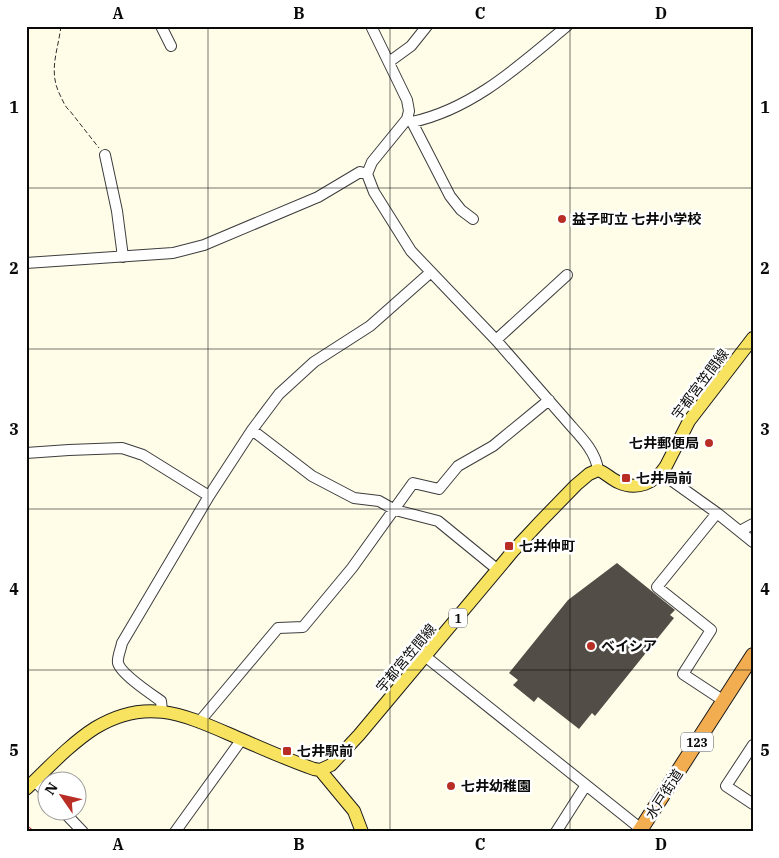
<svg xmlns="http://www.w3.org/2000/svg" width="779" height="858" font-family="'IBM Plex Serif','Noto Sans JP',serif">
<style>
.building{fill:#534d47}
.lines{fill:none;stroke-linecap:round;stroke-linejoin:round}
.minor-casing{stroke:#3d3d3d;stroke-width:12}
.major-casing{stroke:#1b1b1b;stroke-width:14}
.highway-casing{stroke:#1b1b1b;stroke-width:16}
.path{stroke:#2c2c2c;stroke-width:1;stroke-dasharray:5 2.5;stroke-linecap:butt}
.minor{stroke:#fff;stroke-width:10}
.major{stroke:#f7e35f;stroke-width:12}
.highway{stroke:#f3ad51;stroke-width:14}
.rail-casing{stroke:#b82e25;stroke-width:4.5}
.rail{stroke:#fff;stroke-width:2.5;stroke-dasharray:8;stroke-linecap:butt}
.grid{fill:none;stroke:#0a0a0a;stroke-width:1;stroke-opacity:0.55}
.poi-dot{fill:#b82e25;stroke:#fff;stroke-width:2}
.labels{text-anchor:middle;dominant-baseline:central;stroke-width:5;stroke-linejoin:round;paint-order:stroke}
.shield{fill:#fff;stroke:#545454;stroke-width:1}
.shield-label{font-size:12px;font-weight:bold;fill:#0a0a0a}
.poi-label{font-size:14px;font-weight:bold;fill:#0a0a0a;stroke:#fff;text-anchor:start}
.street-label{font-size:14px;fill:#0a0a0a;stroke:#fff}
.neatline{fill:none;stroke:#0a0a0a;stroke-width:2}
.grid-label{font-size:16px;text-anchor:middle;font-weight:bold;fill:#0a0a0a}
</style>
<rect width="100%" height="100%" fill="#fffde8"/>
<path class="building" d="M617,563l58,47 -5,5 4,3 -79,98 -3,-3 -13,16 -41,-32 -4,5 -21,-17 5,-5 -9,-7 59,-73z"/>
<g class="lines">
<defs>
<path id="minor" d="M161,26l10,20
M371,26l36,74 2,11 -2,8 -35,43 -5,12 7,18 37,59 85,89 76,87c11,12 24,26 26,43
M389,62l22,-16 16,-20
M407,119l5,3 38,74 11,14 12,9
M412,122c61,-13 108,-57 155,-96
M105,155l12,56 6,46
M26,263l147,-10 31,-8 114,-48 42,-25 7,2
M496,340l71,-65
M252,430l60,46 42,22 25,3 16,9 43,11 60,49
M26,453l43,-3 53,-2 21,7 66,41
M661,473l56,40 36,29
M717,513l-60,74 54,43 -28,44 41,27
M740,531l13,-7
M426,657l215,172
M162,711l-1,-10c-10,-7 -40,-27 -43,-38 -1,-6 3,-14 4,-20l87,-147 43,-66 27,-36 35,-32 56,-36 61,-54
M200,721l78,-93 25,-1 49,-59 61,-85 26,6 19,-23 35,-20 56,-46
M753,745l-27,41 27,18
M35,781l13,14
M62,810l21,22
M175,832l67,-93
M556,832l30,-47"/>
<path id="major" d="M320,770l34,41 8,21
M26,789c21,-20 44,-45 69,-61 49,-30 86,-15 134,6 28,12 56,25 85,35l6,1 11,-5 28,-30 154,-184 27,-29 36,-37 13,-11 9,-4c8,3 13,9 20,12 19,9 37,1 48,-16l23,-45 64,-83"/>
<path id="highway" d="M639,832l114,-177"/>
</defs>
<use href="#minor" class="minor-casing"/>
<use href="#major" class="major-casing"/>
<use href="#highway" class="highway-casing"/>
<path class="path" d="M61,26c-3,25 -13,45 -1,69 3,6 5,12 10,16l29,37"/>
<use href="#minor" class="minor"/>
<use href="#major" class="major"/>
<use href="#highway" class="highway"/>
<defs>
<path id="rail" d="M26,827l6,5"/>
</defs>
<use href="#rail" class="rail-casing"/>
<use href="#rail" class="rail"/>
</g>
<path class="grid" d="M208,26v806M390,26v806M570,26v806M26,188h727M26,349h727M26,509h727M26,670h727"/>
<g class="poi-dot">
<circle cx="562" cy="219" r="5"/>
<circle cx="709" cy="443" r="5"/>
<rect x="621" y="473" width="10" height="10" rx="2.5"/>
<rect x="504" y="541" width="10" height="10" rx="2.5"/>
<circle cx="591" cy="646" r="5"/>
<rect x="282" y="746" width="10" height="10" rx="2.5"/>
<circle cx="451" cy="786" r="5"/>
</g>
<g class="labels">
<g class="shield">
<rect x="449" y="608.5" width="18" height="19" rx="4"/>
<rect x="681" y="732.5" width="32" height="19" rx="4"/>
</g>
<g class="shield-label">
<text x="458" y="618">1</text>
<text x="697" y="742">123</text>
</g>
<g class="poi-label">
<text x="572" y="219">益子町立 七井小学校</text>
<text x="699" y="443" text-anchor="end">七井郵便局</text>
<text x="636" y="478">七井局前</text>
<text x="519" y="546">七井仲町</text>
<text x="601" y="646">ベイシア</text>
<text x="297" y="751">七井駅前</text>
<text x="461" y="786">七井幼稚園</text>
</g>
<g class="street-label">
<text transform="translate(700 384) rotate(-53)">宇都宮笠間線</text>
<text transform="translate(406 658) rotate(-50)">宇都宮笠間線</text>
<text transform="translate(664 794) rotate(-57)">水戸街道</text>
</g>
</g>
<rect width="779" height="858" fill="none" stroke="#ffffff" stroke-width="55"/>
<g transform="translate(62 796) rotate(304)"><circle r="24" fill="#ffffff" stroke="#9d9d9d"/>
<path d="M0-4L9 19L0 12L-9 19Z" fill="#b82e25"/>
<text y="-8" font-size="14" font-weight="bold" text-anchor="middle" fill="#0a0a0a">N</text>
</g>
<rect x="28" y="28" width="724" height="802" class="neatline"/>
<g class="grid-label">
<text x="118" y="19">A</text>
<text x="299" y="19">B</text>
<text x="480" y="19">C</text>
<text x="661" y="19">D</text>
<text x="14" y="113">1</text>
<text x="765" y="113">1</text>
<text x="14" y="274">2</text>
<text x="765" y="274">2</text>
<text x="14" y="435">3</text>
<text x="765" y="435">3</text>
<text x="14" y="595">4</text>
<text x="765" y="595">4</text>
<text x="14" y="756">5</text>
<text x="765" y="756">5</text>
<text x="118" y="850">A</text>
<text x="299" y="850">B</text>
<text x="480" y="850">C</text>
<text x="661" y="850">D</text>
</g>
</svg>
